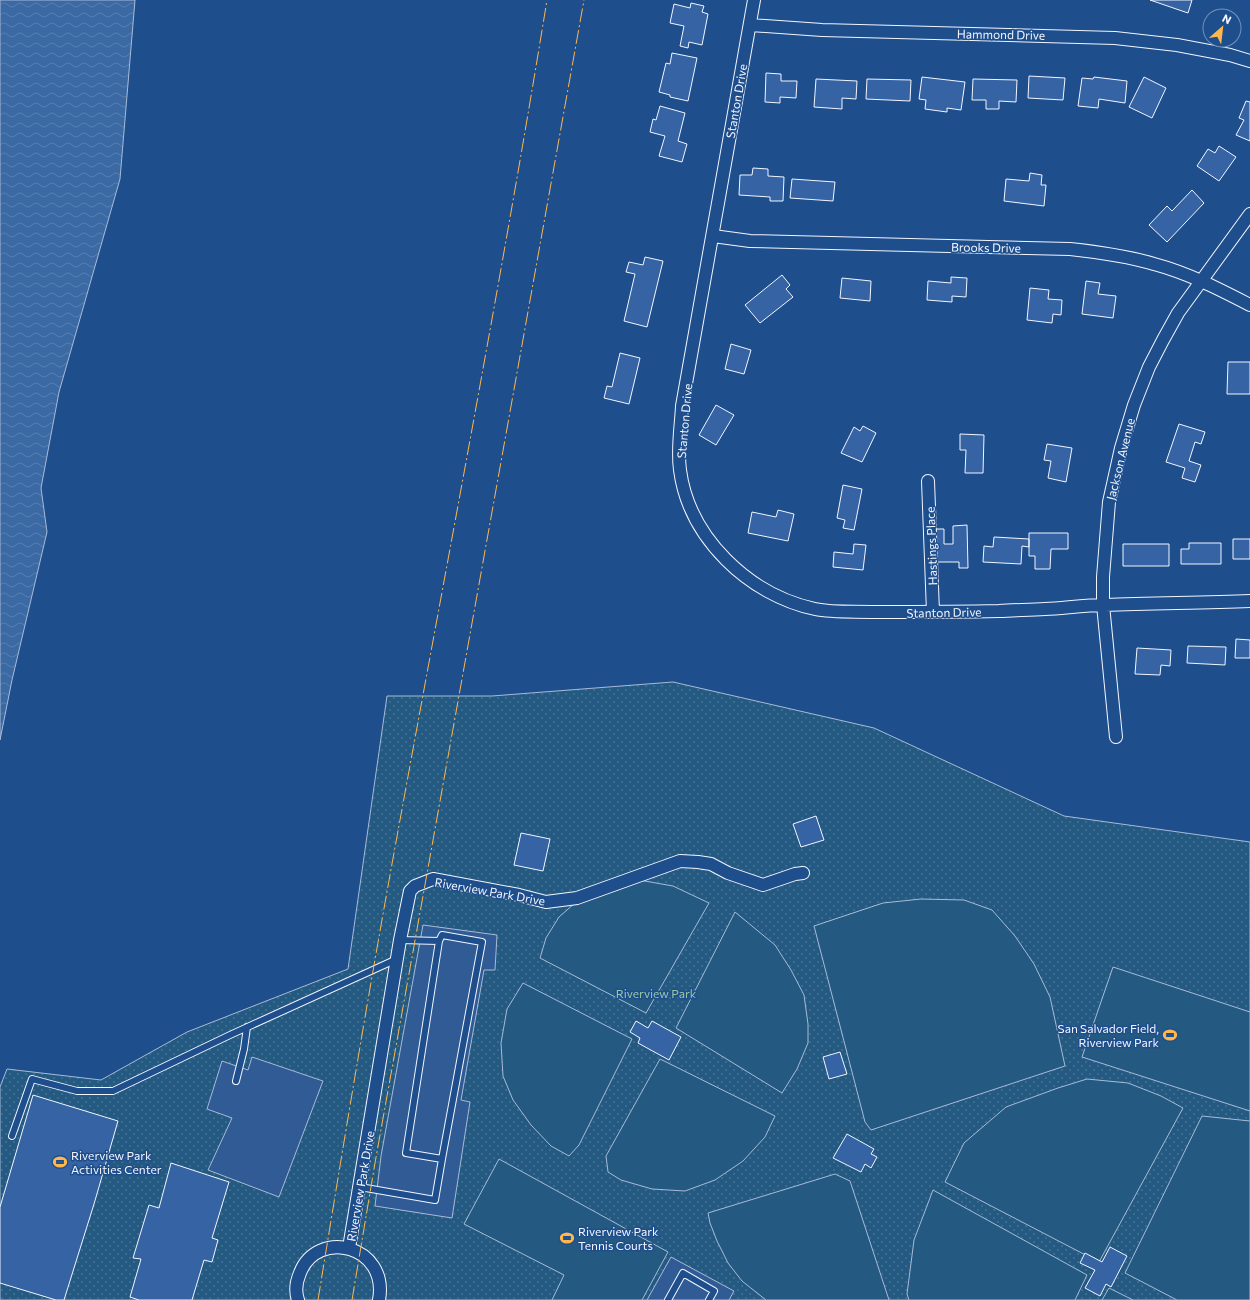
<svg xmlns="http://www.w3.org/2000/svg" width="1250" height="1300" font-family="Commissioner,sans-serif">
<style>
.park{fill:url(#park-dots);stroke:#a8bbd7}
.pitch{fill:#245a82;stroke:#a8bbd7}
.parking{fill:#305b95;stroke:#a8bbd7}
.water{fill:url(#water-waves);stroke:#a8bbd7}
.building{fill:#3563a3;stroke:#f2f6ff}
.lines{fill:none;stroke-linecap:round;stroke-linejoin:round}
.service-casing{stroke:#f2f6ff;stroke-width:8}
.minor-casing{stroke:#f2f6ff;stroke-width:14}
.service{stroke:#1f4e8c;stroke-width:6}
.minor{stroke:#1f4e8c;stroke-width:12}
.power{stroke:#ffb74d;stroke-width:1;stroke-dasharray:14 3 2 3;stroke-linecap:butt}
.labels{text-anchor:middle;dominant-baseline:central;stroke-width:3;stroke-linejoin:round;paint-order:stroke}
.street-label{font-size:12px;fill:#f2f6ff;stroke:#1f4e8c}
.park-label{font-size:12px;fill:#97c8a6;stroke:#1f4e8c}
.poi-label{font-size:12px;fill:#f2f6ff;stroke:#1f4e8c;text-anchor:start}
</style>
<defs>
<pattern id="park-dots" width="8" height="8" patternUnits="userSpaceOnUse"><rect width="8" height="8" fill="#245a82"/><path d="M2 2h.1M6 6h.1" fill="none" stroke="#447295" stroke-width="1.8" stroke-linecap="round"/></pattern>
<pattern id="water-waves" width="16" height="10" patternUnits="userSpaceOnUse"><rect width="16" height="10" fill="#3b69a3"/><path d="M0 5q4-4 8 0t8 0" fill="none" stroke="#587fb1"/></pattern>
</defs>
<rect width="100%" height="100%" fill="#1f4e8c"/>
<path class="park" d="M673,682l201,46 190,88 186,26v458h-1250v-213l7,-18 94,11 86,-48 161,-63 39,-273h105z"/>
<path class="pitch" d="M639,880l34,6 36,17 -63,110 -106,-55 6,-20 13,-21 24,-21z
M921,899l43,1 28,10 23,26 19,28 16,33 15,69 -194,64 -6,-8 -51,-196 69,-23z
M735,912l40,33 16,25 13,25 4,29v19l-11,26 -15,24 -106,-65z
M1113,967l137,45v99l-168,-54z
M523,983l109,56 -53,106 -10,11 -18,-10 -20,-21 -18,-25 -10,-24 -2,-33 6,-34z
M660,1059l115,57 -10,21 -22,24 -28,19 -30,11 -33,-2 -31,-9 -13,-8 -2,-16z
M1087,1079l41,4 33,13 22,12 -84,154 -154,-80 19,-39 42,-36 52,-19z
M1202,1116l48,5v179h-73l-52,-27z
M499,1159l169,93 -26,48h-90l12,-25 -100,-51z
M835,1174l15,7 39,119h-123l-24,-19 -14,-18 -11,-22 -7,-18 -2,-10z
M933,1190l154,85 -12,25h-166l-2,-6 7,-54z
M1109,1288l24,12h-31z"/>
<path class="parking" d="M423,925l74,10 -2,35h-11l-23,130 9,2 -18,116 -77,-12 6,-50z
M252,1057l71,24 -44,116 -71,-27 24,-52 -25,-9 15,-48 26,9z
M671,1257l63,34 -5,9h-82z"/>
<path class="water" d="M0,0h135l-15,179 -61,213 -18,96 6,44 -35,148 -12,60z"/>
<path class="building" d="M1150,0h42l-4,13z
M691,3l13,3 -2,6 6,2 -6,31 -13,-3 -1,6 -8,-2 4,-20 -14,-3 4,-19 16,4z
M672,53l25,5 -9,43 -18,-4v-2l-11,-3 7,-29 4,1z
M766,73l15,1v7h16l-1,17 -16,-1v6l-15,-1z
M1029,76l36,2 -2,22 -35,-2z
M922,77l43,5 -4,28 -14,-2v4l-22,-3 1,-9 -7,-1z
M1094,77l33,4 -2,22 -26,-4 -1,9 -20,-2 4,-28 11,1z
M1144,77l22,11 -14,30 -23,-11z
M816,79l41,2 -1,18 -14,-1v11l-28,-2z
M867,79l44,1 -1,21 -44,-2z
M973,79l44,1 -1,22 -17,-1v8h-13v-9h-14z
M1246,101l4,1v39l-14,-6 8,-15 -5,-2z
M660,106l25,7 -7,28 9,3 -5,18 -23,-6 6,-20 -15,-4 3,-13 3,1z
M1219,146l17,11 -17,24 -22,-15 11,-17 7,4z
M753,168l15,1v7l16,1 -1,24h-13v-4l-31,-2 1,-20h12z
M1030,173l12,2 -1,10h5l-2,21 -40,-5 2,-22 23,2z
M792,179l43,3 -2,19 -43,-3z
M1192,190l12,13 -37,39 -18,-17 18,-19 5,5z
M645,257l18,4 -16,66 -23,-6 11,-47 -9,-2 3,-10 14,3z
M782,275l8,10 -4,4 7,8 -33,26 -15,-18z
M951,277l16,1 -1,19 -14,-1v6l-25,-2 1,-19 23,2z
M842,278l29,3 -1,20 -30,-3z
M1086,281l14,2 -2,11 18,2 -3,22 -31,-4z
M1030,288l19,2 -1,9 14,1 -1,15 -8,-1 -1,9 -25,-3z
M731,344l20,6 -7,24 -19,-5z
M620,353l20,5 -11,46 -25,-6 3,-12 5,1z
M1228,362h22v32h-23z
M716,405l18,10 -18,30 -17,-10z
M1179,424l26,8 -4,12 -6,-2 -6,19 12,4 -6,17 -13,-4 3,-10 -19,-6z
M863,426l13,7 -14,29 -21,-9 13,-26 6,4z
M960,434l24,1 -1,38h-18l1,-23h-6z
M1047,444l25,4 -6,34 -18,-4 3,-17 -7,-1z
M843,485l19,4 -8,41 -11,-2 2,-8 -8,-2z
M778,510l16,4 -6,27 -40,-8 4,-21 24,5z
M967,525l1,43h-9v-6h-28v-33h13v15h9v-18z
M1029,533h39v16h-17l-1,20h-15v-13h-6z
M994,537l35,2v8l-7,-1 -1,18 -38,-2 1,-16 9,1z
M1233,539h17v20h-17z
M1189,543h32v21h-40v-15h8z
M854,544l12,1 -3,25 -30,-3 1,-15 19,2z
M1123,544h46v22h-46z
M1236,639l14,1v18h-15z
M1188,646l38,1 -1,18 -38,-2z
M1137,648l34,2 -1,16 -9,-1 -1,10 -25,-1z
M816,816l8,24 -23,7 -8,-23z
M521,833l29,6 -7,32 -29,-6z
M636,1021l12,7 4,-7 29,16 -12,23 -31,-17 2,-5 -10,-6z
M840,1052l7,22 -18,5 -6,-22z
M33,1095l85,26 -24,83 -30,96h-8l-56,-17v-76z
M847,1134l27,15 -3,5 6,3 -6,11 -6,-4 -4,8 -28,-14z
M171,1163l58,19 -17,56 6,2 -6,22 -8,-2 -12,40h-53l-9,-3 11,-38 -8,-1 16,-53 10,3z
M1110,1247l17,9 -16,31 -5,-3 -6,12 -15,-8 10,-18 -15,-7 5,-10 17,9z"/>
<g class="lines">
<defs>
<path id="service" d="M442,935l40,7 -40,217 -36,-6 33,-212z
M400,940l39,1
M236,1081l8,-32 3,-22
M12,1136l20,-57 45,12h36l117,-56 167,-76
M360,1187l75,13 7,-41
M668,1300l15,-27 31,18 -5,9"/>
<path id="minor" d="M754,0l-72,406c-1,21 -5,43 -2,64 9,68 69,125 135,139 19,4 40,2 60,3 41,0 82,0 124,-1 15,-1 30,-1 46,-2 20,-1 40,-4 60,-4 48,-2 97,-2 145,-4
M751,25l71,5 293,8 62,7 53,10 20,6
M713,236l37,5 320,8c28,3 57,7 84,15 34,9 65,25 96,41
M928,481l5,131
M1116,737l-13,-132v-28l6,-75 12,-54 13,-43 15,-38 14,-27 15,-27 72,-99
M349,1248l51,-308 10,-49 5,-5 18,-7 86,16 27,7 31,-4 103,-37 18,1 13,2 17,9 35,12 32,-11 8,-1
M298,1300c-3,-9 -2,-18 2,-27 17,-45 89,-28 79,27"/>
</defs>
<use href="#service" class="service-casing"/>
<use href="#minor" class="minor-casing"/>
<use href="#service" class="service"/>
<use href="#minor" class="minor"/>
<path class="power" d="M318,1300c25,-153 50,-305 78,-458 51,-280 105,-560 151,-842
M352,1300l23,-137 209,-1163"/>
</g>
<defs>
<symbol id="stadium-bare" viewBox="-9 -9 18 18"><path d="M0-5a6.5 5 0 1 0 0 10a6.5 5 0 1 0 0-10ZM-3.5-1.8h7v3.6h-7Z" fill="#ffb74d" stroke="#1f4e8c" stroke-width="2.5" paint-order="stroke"/></symbol>
</defs>
<g fill-rule="evenodd">
<use href="#stadium-bare" x="1160" y="1025" width="20" height="20"/>
<use href="#stadium-bare" x="50" y="1152" width="20" height="20"/>
<use href="#stadium-bare" x="557" y="1228" width="20" height="20"/>
</g>
<g class="labels">
<g class="street-label">
<text transform="translate(1001 34) rotate(1)">Hammond Drive</text>
<text transform="translate(736 101) rotate(-80)">Stanton Drive</text>
<text transform="translate(986 247) rotate(1)">Brooks Drive</text>
<text transform="translate(684 421) rotate(-85)">Stanton Drive</text>
<text transform="translate(1120 459) rotate(-76)">Jackson Avenue</text>
<text transform="translate(931 546) rotate(-92)">Hastings Place</text>
<text transform="translate(944 612) rotate(-1)">Stanton Drive</text>
<text transform="translate(490 891) rotate(10)">Riverview Park Drive</text>
<text transform="translate(360 1186) rotate(-80)">Riverview Park Drive</text>
</g>
<g class="park-label">
<text x="656" y="993">Riverview Park</text>
</g>
<g class="poi-label">
<text x="1159" y="1028" text-anchor="end">San Salvador Field,<tspan x="1159" dy="14">Riverview Park</tspan></text>
<text x="71" y="1155">Riverview Park<tspan x="71" dy="14">Activities Center</tspan></text>
<text x="578" y="1231">Riverview Park<tspan x="578" dy="14">Tennis Courts</tspan></text>
</g>
</g>
<g transform="translate(1222 28) rotate(28)"><circle r="19" fill="#1f4e8c" stroke="#7391ba"/>
<path d="M0-3L7 15L0 10L-7 15Z" fill="#ffb74d"/>
<text y="-6" font-size="11" font-weight="bold" text-anchor="middle" fill="#f2f6ff">N</text>
</g>
</svg>
